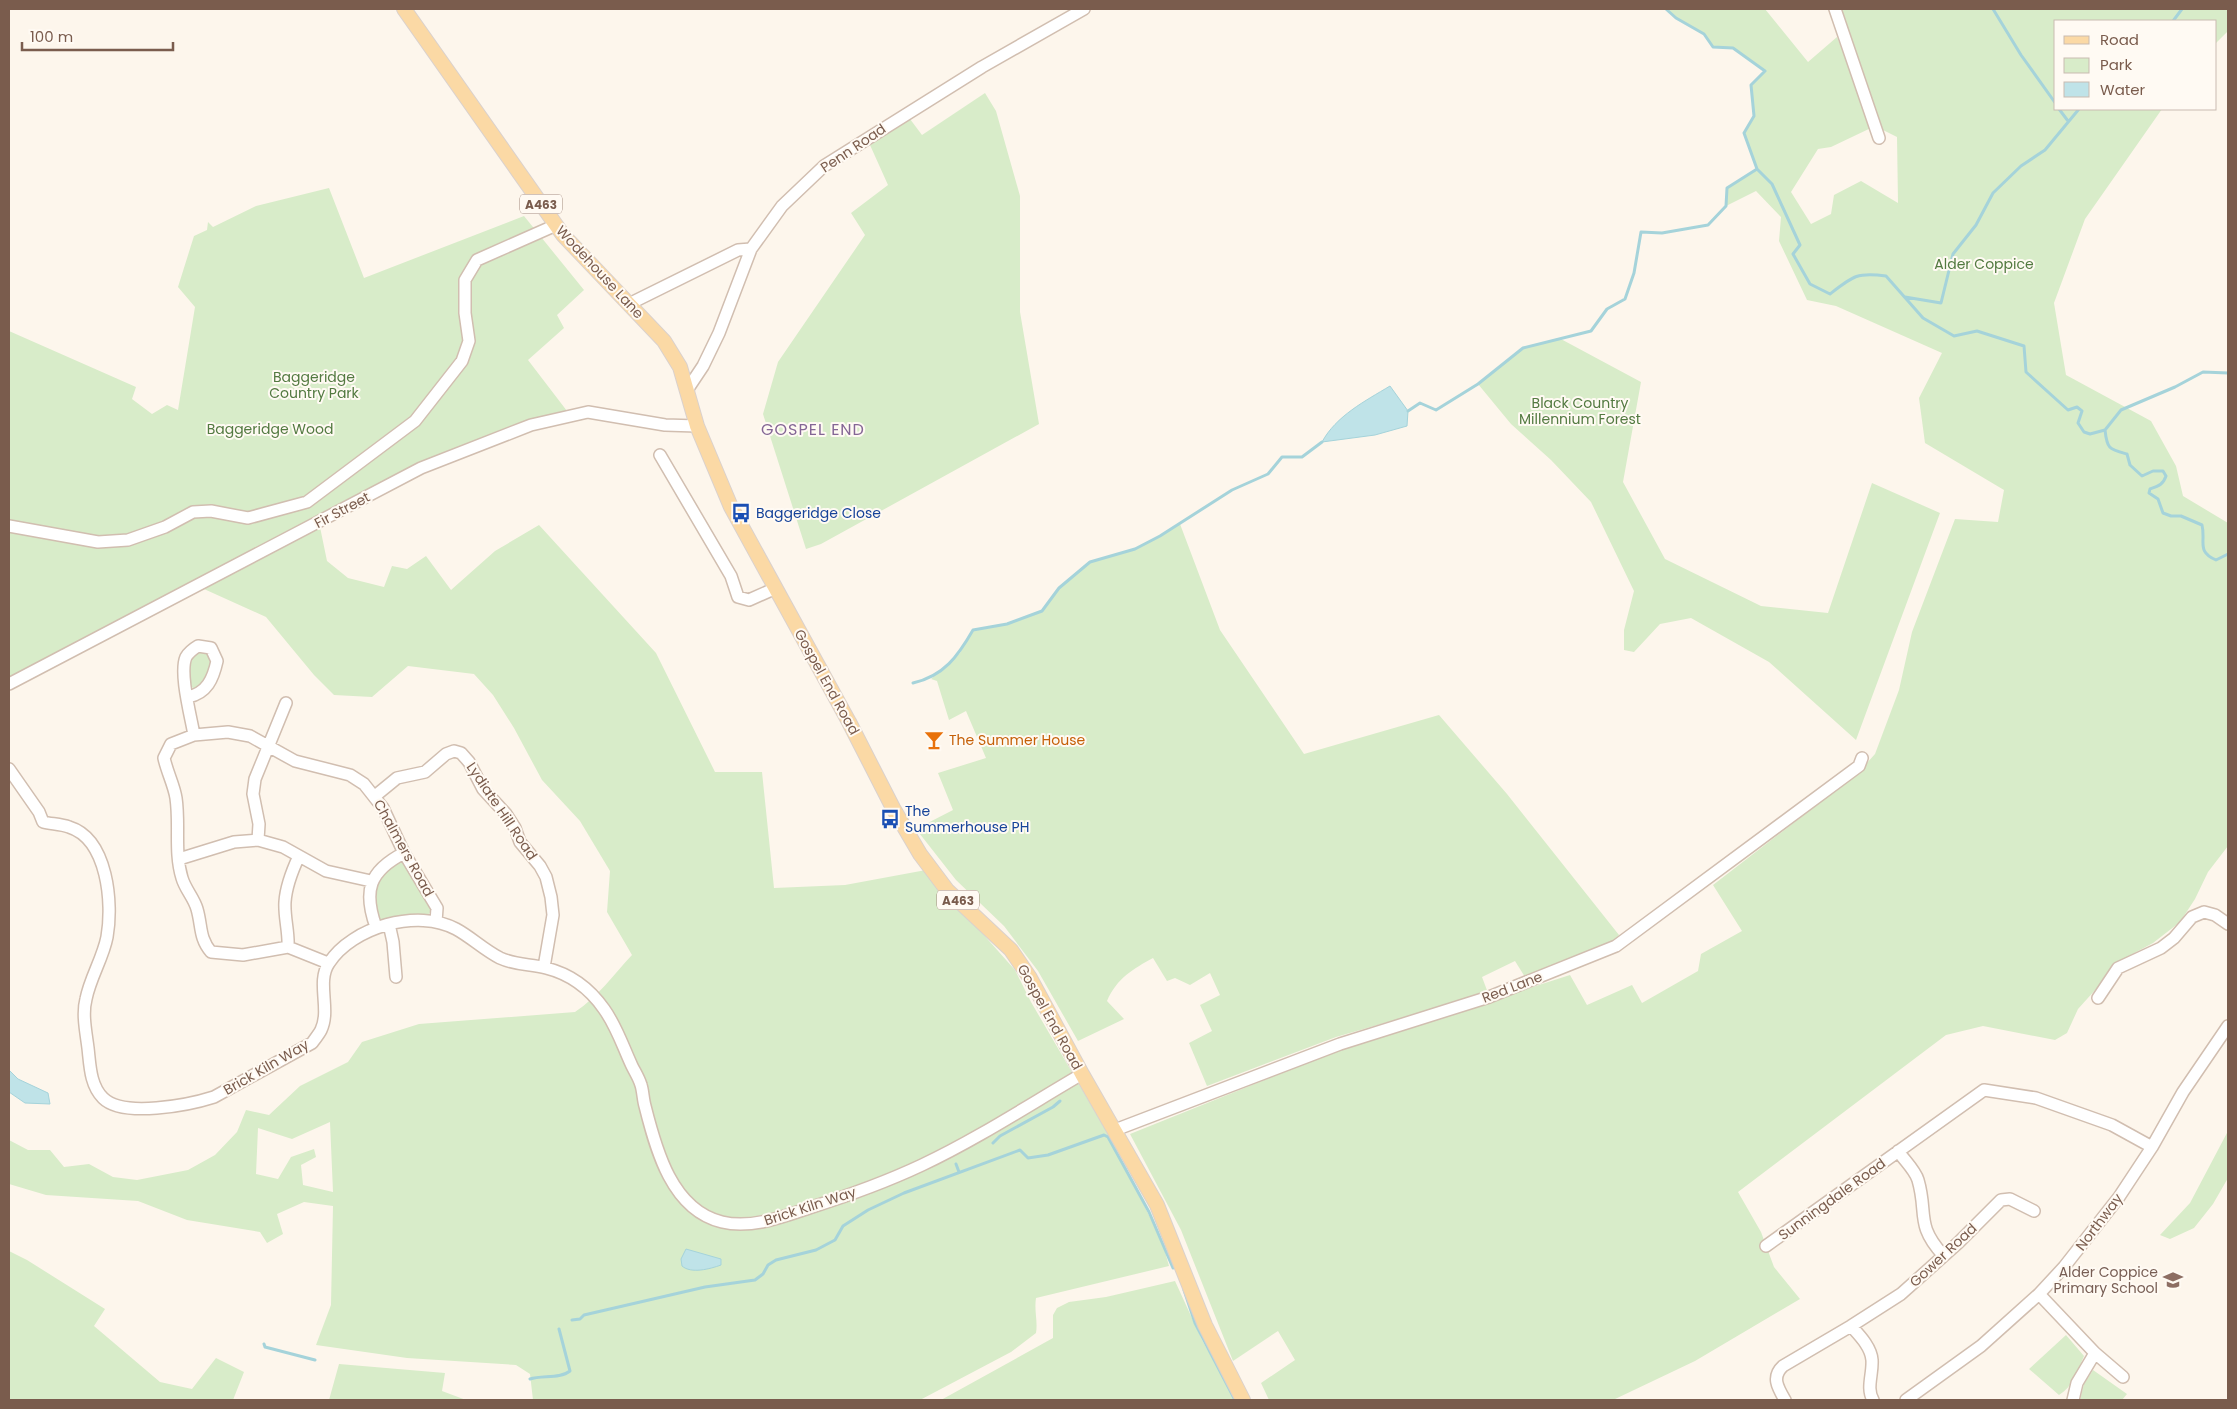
<svg xmlns="http://www.w3.org/2000/svg" width="2237" height="1409" font-family="Poppins,sans-serif">
<style>
.green{fill:#d8ecc9;fill-rule:evenodd}
.water{fill:#bfe3e8;stroke:#a5d3da}
.lines{fill:none;stroke-linecap:round;stroke-linejoin:round}
.stream{stroke:#a5d3da;stroke-width:3}
.minor-casing{stroke:#d1beb0;stroke-width:14}
.major-casing{stroke:#dad1cd;stroke-width:16}
.minor{stroke:#fff;stroke-width:11}
.major{stroke:#fbd9a5;stroke-width:14}
.labels{text-anchor:middle;dominant-baseline:central;stroke-width:4;stroke-linejoin:round;paint-order:stroke}
.shield{fill:#fffaf3;stroke:#a28b7f;stroke-width:1}
.shield-label{font-size:12px;font-weight:bold;fill:#7a5c4d}
.street-label{font-size:14px;fill:#7a5c4d;stroke:#fffaf3}
.park-label{font-size:14px;fill:#537a41;stroke:#fffaf3}
.transit-label{font-size:14px;fill:#164399;stroke:#fffaf3;text-anchor:start}
.food-label{font-size:14px;fill:#c56008;stroke:#fffaf3;text-anchor:start}
.education-label{font-size:14px;fill:#785e54;stroke:#fffaf3;text-anchor:end}
.quarter-label{font-size:16px;letter-spacing:1px;fill:#846695;stroke:#fffaf3}
</style>
<rect width="100%" height="100%" fill="#fdf6ec"/>
<path class="green" d="M1666,9h99l43,53 29,-25 36,90 -42,20 -13,2 -27,43 20,32 20,-10 3,-19 27,-14 37,22 -1,-66 -14,-7 -44,-121h389v22l-12,12v-22h-160v88h106l-77,110 -31,84 12,72 85,46 25,45 7,30 45,27v323l-20,26 -13,27 -15,23 -27,21 -30,16 -45,50 -11,24 -12,7 -72,-14 -37,9 -208,157 23,40 13,35 26,32 -105,62 -82,39h-344l-8,-17 34,-23 -17,-29 -45,30 -52,-131 -51,-96 214,-86 226,-73 17,30 45,-20 10,18 56,-32 3,-17 41,-23 -29,-46 144,-111 18,-20 24,-64 13,-58 43,-113 43,3 6,-32 -79,-47 -6,-45 23,-45 -106,-47 -29,-6 -28,-59 2,-24 -25,-26 -30,15 1,-18 30,-19 -13,-36 10,-17 -3,-31 14,-14 -32,-23 -20,-1 -9,-13 -28,-16z
M985,93l11,18 24,85v116l19,112 -218,120 -15,5 -43,-135 15,-52 87,-127 -14,-22 37,-28 -18,-40 40,-26 12,16z
M329,188l35,90 160,-62 60,74 -27,25 7,13 -36,32 39,51 -149,53 -409,226v-359l127,56 -4,12 20,15 15,-9 11,5 17,-103 -17,-20 16,-51 13,-6 1,-8 5,5 43,-21z
M1559,338l82,44 -18,100 42,77 96,47 67,7 44,-130 68,30 -84,227 -87,-78 -78,-44 -31,6 -26,28 -10,-2v-20l10,-39 -43,-89 -40,-42 -40,-36 -33,-40 45,-36z
M1180,524l40,106 84,124 135,-39 68,79 112,141 -7,8 -87,34 -10,-16 -33,16 6,16 -152,44 -129,49 -18,-43 23,-12 -12,-26 20,-10 -10,-22 -20,12 -15,-7 -8,3 -14,-23c-20,11 -36,20 -46,43l17,18 -46,22 -40,-70 -34,-45 -48,-46 -40,-51 37,-19 -15,-37 48,-15 -20,-47 -17,9 -12,-39 -6,-2 29,-26 13,-23 34,-6 35,-13 17,-23 31,-26 45,-13z
M539,525l117,128 59,119h47l12,116 71,-3 81,-15 89,100 16,32 77,132 54,107 7,25 -133,32c-2,13 2,23 0,35l-25,19 -91,48h-387l-3,-26 -14,-9 -109,-7 -91,-13 15,-40 2,-99 -29,-4 -27,12 6,20 -16,9 -7,-11 -73,-12 -49,-19 -92,-6 -37,-11v-44l19,10h22l14,17 25,-3 24,13 24,3 51,-10 27,-15 22,-23 9,-22 23,5 31,-29 48,-24 14,-20 57,-18 156,-12c22,-14 39,-38 57,-57l-25,-43 3,-41 -30,-50 -38,-41 -28,-52 -21,-33 -19,-21 -66,-8 -36,31 -38,-2 -20,-20 -48,-58 -62,-28 109,-62h7l7,34 21,17 36,9 8,-21 15,3 19,-13 25,34 44,-39zM330,1122l3,70 -30,-7 -2,-20 15,-8 -2,-8 -23,8 -13,22 -22,-5 2,-46 34,11z
M200,652l7,1 6,9 -11,26 -6,3 -7,-7 -1,-13 5,-14z
M401,862l6,5 24,38v6l-3,4 -43,5 -6,-1c-2,-5 -5,-10 -5,-16 0,-15 10,-40 27,-41z
M2228,1131v47l-15,26 -19,24 -24,11 -10,-4 30,-32z
M9,1251l18,9 78,49 -11,17 66,56 32,7 24,-31 28,14 -11,28h-224z
M1175,1281l27,59 34,60h-295l112,-62v-23l4,-7 12,-6 37,-5z
M2066,1335l18,21c-6,14 -11,31 -25,39l-30,-26z
M339,1364l106,9 -3,18 24,9h-137z
M2093,1370l34,24 -5,6h-42l4,-16z"/>
<path class="water" d="M1390,386l18,25 -1,15 -32,9 -53,7c14,-26 43,-41 68,-56z
M9,1070l9,9 30,14 2,11 -25,-1 -16,-11z
M686,1249l35,10v6c-11,4 -30,9 -39,1l-1,-7z"/>
<g class="lines">
<path class="stream" d="M1666,9l10,9 28,16 9,13 20,1 32,23 -14,14 3,31 -10,17 13,36 15,15 28,61 -7,9 17,30 20,10c23,-18 27,-22 56,-18l37,42 31,18 23,-5 47,15 2,26 42,38 9,-3 5,4 -4,12 6,9 6,2 15,-4c2,19 4,19 22,24l3,11 12,11 11,-5h10l3,5c-3,9 -8,10 -16,13l-1,4 9,6 5,14 8,3h10l21,9c4,17 -6,26 14,35l12,-6
M1993,9l28,46 35,49
M2173,21l9,-12
M2059,109l9,12
M1905,297l36,6 12,-49 23,-29 17,-32 28,-27 24,-16 34,-41
M1408,411l12,-8 16,7 42,-26 45,-36 68,-17 16,-22 18,-10 9,-26 7,-41 21,1 46,-8 18,-19 1,-18 30,-19
M2105,430l16,-20 54,-23 28,-15 25,1
M913,683c31,-7 45,-27 60,-53l34,-6 35,-13 17,-23 31,-26 45,-13 25,-13 72,-46 36,-16 14,-17h20l20,-15
M993,1143l7,-7 53,-29 7,-6
M956,1164l3,8
M1184,1290l11,33 40,77
M572,1320l8,-1 4,-4 121,-28 50,-7 8,-6 5,-9 8,-5 40,-10 19,-10 8,-14 25,-16 36,-17 116,-43 8,8 20,-3 56,-20 4,2 41,75 24,56
M264,1344l1,3 50,13
M530,1379c12,-4 30,0 40,-8l-11,-42"/>
<defs>
<path id="minor" d="M1835,9l44,129
M629,304l109,-54 13,-1
M687,390l16,-24 16,-33 32,-84 31,-43 42,-40 158,-99 102,-58
M660,455l71,121 7,21 11,3 27,-12
M9,526l89,16 30,-2 37,-13 28,-15 18,-1 37,7 59,-16 108,-81 47,-60 7,-20 -4,-28v-33l12,-20 79,-35
M9,684l412,-216 110,-43 57,-13 77,13 32,1
M188,697c19,-4 25,-18 29,-36l-6,-13 -13,-2c-5,3 -9,6 -12,11 -7,16 5,60 8,78
M9,769l30,43 4,10c8,2 18,2 26,5 39,12 44,77 38,110 -4,21 -17,41 -21,62 -4,15 0,33 2,49 2,17 2,37 15,50 20,20 86,7 111,-1l98,-54c3,-4 7,-9 9,-13 10,-21 -5,-48 8,-67 23,-36 89,-55 127,-34 15,8 28,21 44,29 15,7 30,6 46,10 24,6 44,21 58,41 13,18 19,38 28,57 3,6 7,12 9,19 2,6 2,14 4,21 11,44 27,104 77,116 29,7 60,-5 87,-14 38,-12 77,-26 113,-43 55,-26 107,-60 160,-91
M375,796l22,-18 28,-6 21,-18 8,-3 7,2 8,9 14,27 23,25 9,14 5,14 20,24 6,11 5,20 2,18 -9,52
M258,840l1,-16 -6,-30 2,-15 31,-76
M179,859l55,-17 24,-2 25,7 43,24 45,10
M389,924l4,18 3,35
M376,927c-13,-36 -7,-56 28,-74
M288,947c1,-15 -4,-30 -3,-45 1,-16 7,-31 14,-46
M328,963l-40,-16 -45,8 -32,-3c-12,-14 -9,-26 -14,-43 -3,-11 -12,-20 -15,-31 -8,-26 -2,-53 -6,-80 -2,-13 -9,-26 -12,-40l7,-14 23,-9 34,-3 22,4 45,25 55,14 14,9 19,24 21,45 33,55 -1,14
M2098,998l20,-30 43,-20 13,-10 18,-21 12,-5 11,3 13,9
M1115,1130l225,-86 149,-47 127,-51 243,-180 3,-8
M1898,1151c6,9 17,19 20,29 10,34 -3,44 25,75
M1766,1246l218,-156 52,8 76,27 40,22
M2039,1294l56,59 28,24
M1851,1326c9,10 20,21 21,34 1,14 -6,28 1,40
M1785,1400c-7,-12 -14,-23 -2,-34l68,-40 50,-32 57,-51 43,-43 9,-1 24,12
M1906,1400l75,-54 58,-52 25,-27 55,-70 33,-50 31,-55 45,-66
M2073,1400l4,-17 18,-30"/>
<path id="major" d="M404,9l159,226 101,106 16,26 17,59 34,81 118,215 44,86 27,46 27,36 64,60 19,28 52,96 75,131 48,120 38,75"/>
</defs>
<use href="#minor" class="minor-casing"/>
<use href="#major" class="major-casing"/>
<use href="#minor" class="minor"/>
<use href="#major" class="major"/>
</g>
<defs>
<symbol id="bus-bare" viewBox="-9 -9 18 18"><path d="M-5-6H5V4H4V6H2V4H-2V6H-4V4H-5ZM-3.5-4V0h7V-4ZM-3.5 1.2v1.5H-2V1.2ZM2 1.2v1.5H3.5V1.2Z" fill="#1a4fb4" stroke="#fffaf3" stroke-width="2.5" paint-order="stroke"/></symbol>
<symbol id="bar-bare" viewBox="-9 -9 18 18"><path d="M-6-5H6L.8 .8V4.5H3.5V6h-7V4.5H-.8V.8Z" fill="#e8710a" stroke="#fffaf3" stroke-width="2.5" paint-order="stroke"/></symbol>
<symbol id="school-bare" viewBox="-9 -9 18 18"><path d="M0-5L7-2L0 1L-7-2ZM-4 1L0 2.5L4 1V4Q0 6-4 4Z" fill="#8d6e63" stroke="#fffaf3" stroke-width="2.5" paint-order="stroke"/></symbol>
</defs>
<g fill-rule="evenodd">
<use href="#bus-bare" x="727" y="499" width="28" height="28"/>
<use href="#bar-bare" x="920" y="726" width="28" height="28"/>
<use href="#bus-bare" x="876" y="805" width="28" height="28"/>
<use href="#school-bare" x="2159" y="1266" width="28" height="28"/>
</g>
<g class="labels">
<g class="shield">
<rect x="520" y="194.5" width="42" height="19" rx="4"/>
<rect x="937" y="890.5" width="42" height="19" rx="4"/>
</g>
<g class="shield-label">
<text x="541" y="204">A463</text>
<text x="958" y="900">A463</text>
</g>
<g class="street-label">
<text transform="translate(853 148) rotate(-34)">Penn Road</text>
<text transform="translate(600 272) rotate(47)">Wodehouse Lane</text>
<text transform="translate(342 510) rotate(-28)">Fir Street</text>
<text transform="translate(827 682) rotate(61)">Gospel End Road</text>
<text transform="translate(502 811) rotate(56)">Lydiate Hill Road</text>
<text transform="translate(404 848) rotate(61)">Chalmers Road</text>
<text transform="translate(1512 987) rotate(-21)">Red Lane</text>
<text transform="translate(1050 1017) rotate(61)">Gospel End Road</text>
<text transform="translate(266 1067) rotate(-30)">Brick Kiln Way</text>
<text transform="translate(1832 1199) rotate(-36)">Sunningdale Road</text>
<text transform="translate(810 1206) rotate(-18)">Brick Kiln Way</text>
<text transform="translate(2099 1222) rotate(-53)">Northway</text>
<text transform="translate(1943 1255) rotate(-43)">Gower Road</text>
</g>
<g class="park-label">
<text x="1984" y="264">Alder Coppice</text>
<text x="314" y="377">Baggeridge<tspan x="314" dy="16">Country Park</tspan></text>
<text x="1580" y="403">Black Country<tspan x="1580" dy="16">Millennium Forest</tspan></text>
<text x="270" y="429">Baggeridge Wood</text>
</g>
<g class="transit-label">
<text x="756" y="513">Baggeridge Close</text>
<text x="905" y="811">The<tspan x="905" dy="16">Summerhouse PH</tspan></text>
</g>
<g class="food-label">
<text x="949" y="740">The Summer House</text>
</g>
<g class="education-label">
<text x="2158" y="1272">Alder Coppice<tspan x="2158" dy="16">Primary School</tspan></text>
</g>
<g class="quarter-label">
<text x="813" y="429">GOSPEL END</text>
</g>
</g>
<rect width="2237" height="1409" fill="none" stroke="#7a5c4d" stroke-width="20"/>
<rect x="2054" y="20" width="162" height="90" fill="#fffaf3" stroke="#cabbb1"/>
<rect x="2064" y="36" width="25" height="8" fill="#fbd9a5" stroke="#cabbb1"/>
<text x="2100" y="45" font-size="15" fill="#7a5c4d">Road</text>
<rect x="2064" y="58" width="25" height="15" fill="#d8ecc9" stroke="#cabbb1"/>
<text x="2100" y="70" font-size="15" fill="#7a5c4d">Park</text>
<rect x="2064" y="82" width="25" height="15" fill="#bfe3e8" stroke="#cabbb1"/>
<text x="2100" y="95" font-size="15" fill="#7a5c4d">Water</text>
<path d="M22 42v8h151v-8" fill="none" stroke="#7a5c4d" stroke-width="2.5"/>
<text x="30" y="42" font-size="15" fill="#7a5c4d" stroke="#fffaf3" stroke-width="4" paint-order="stroke">100 m</text>
</svg>
